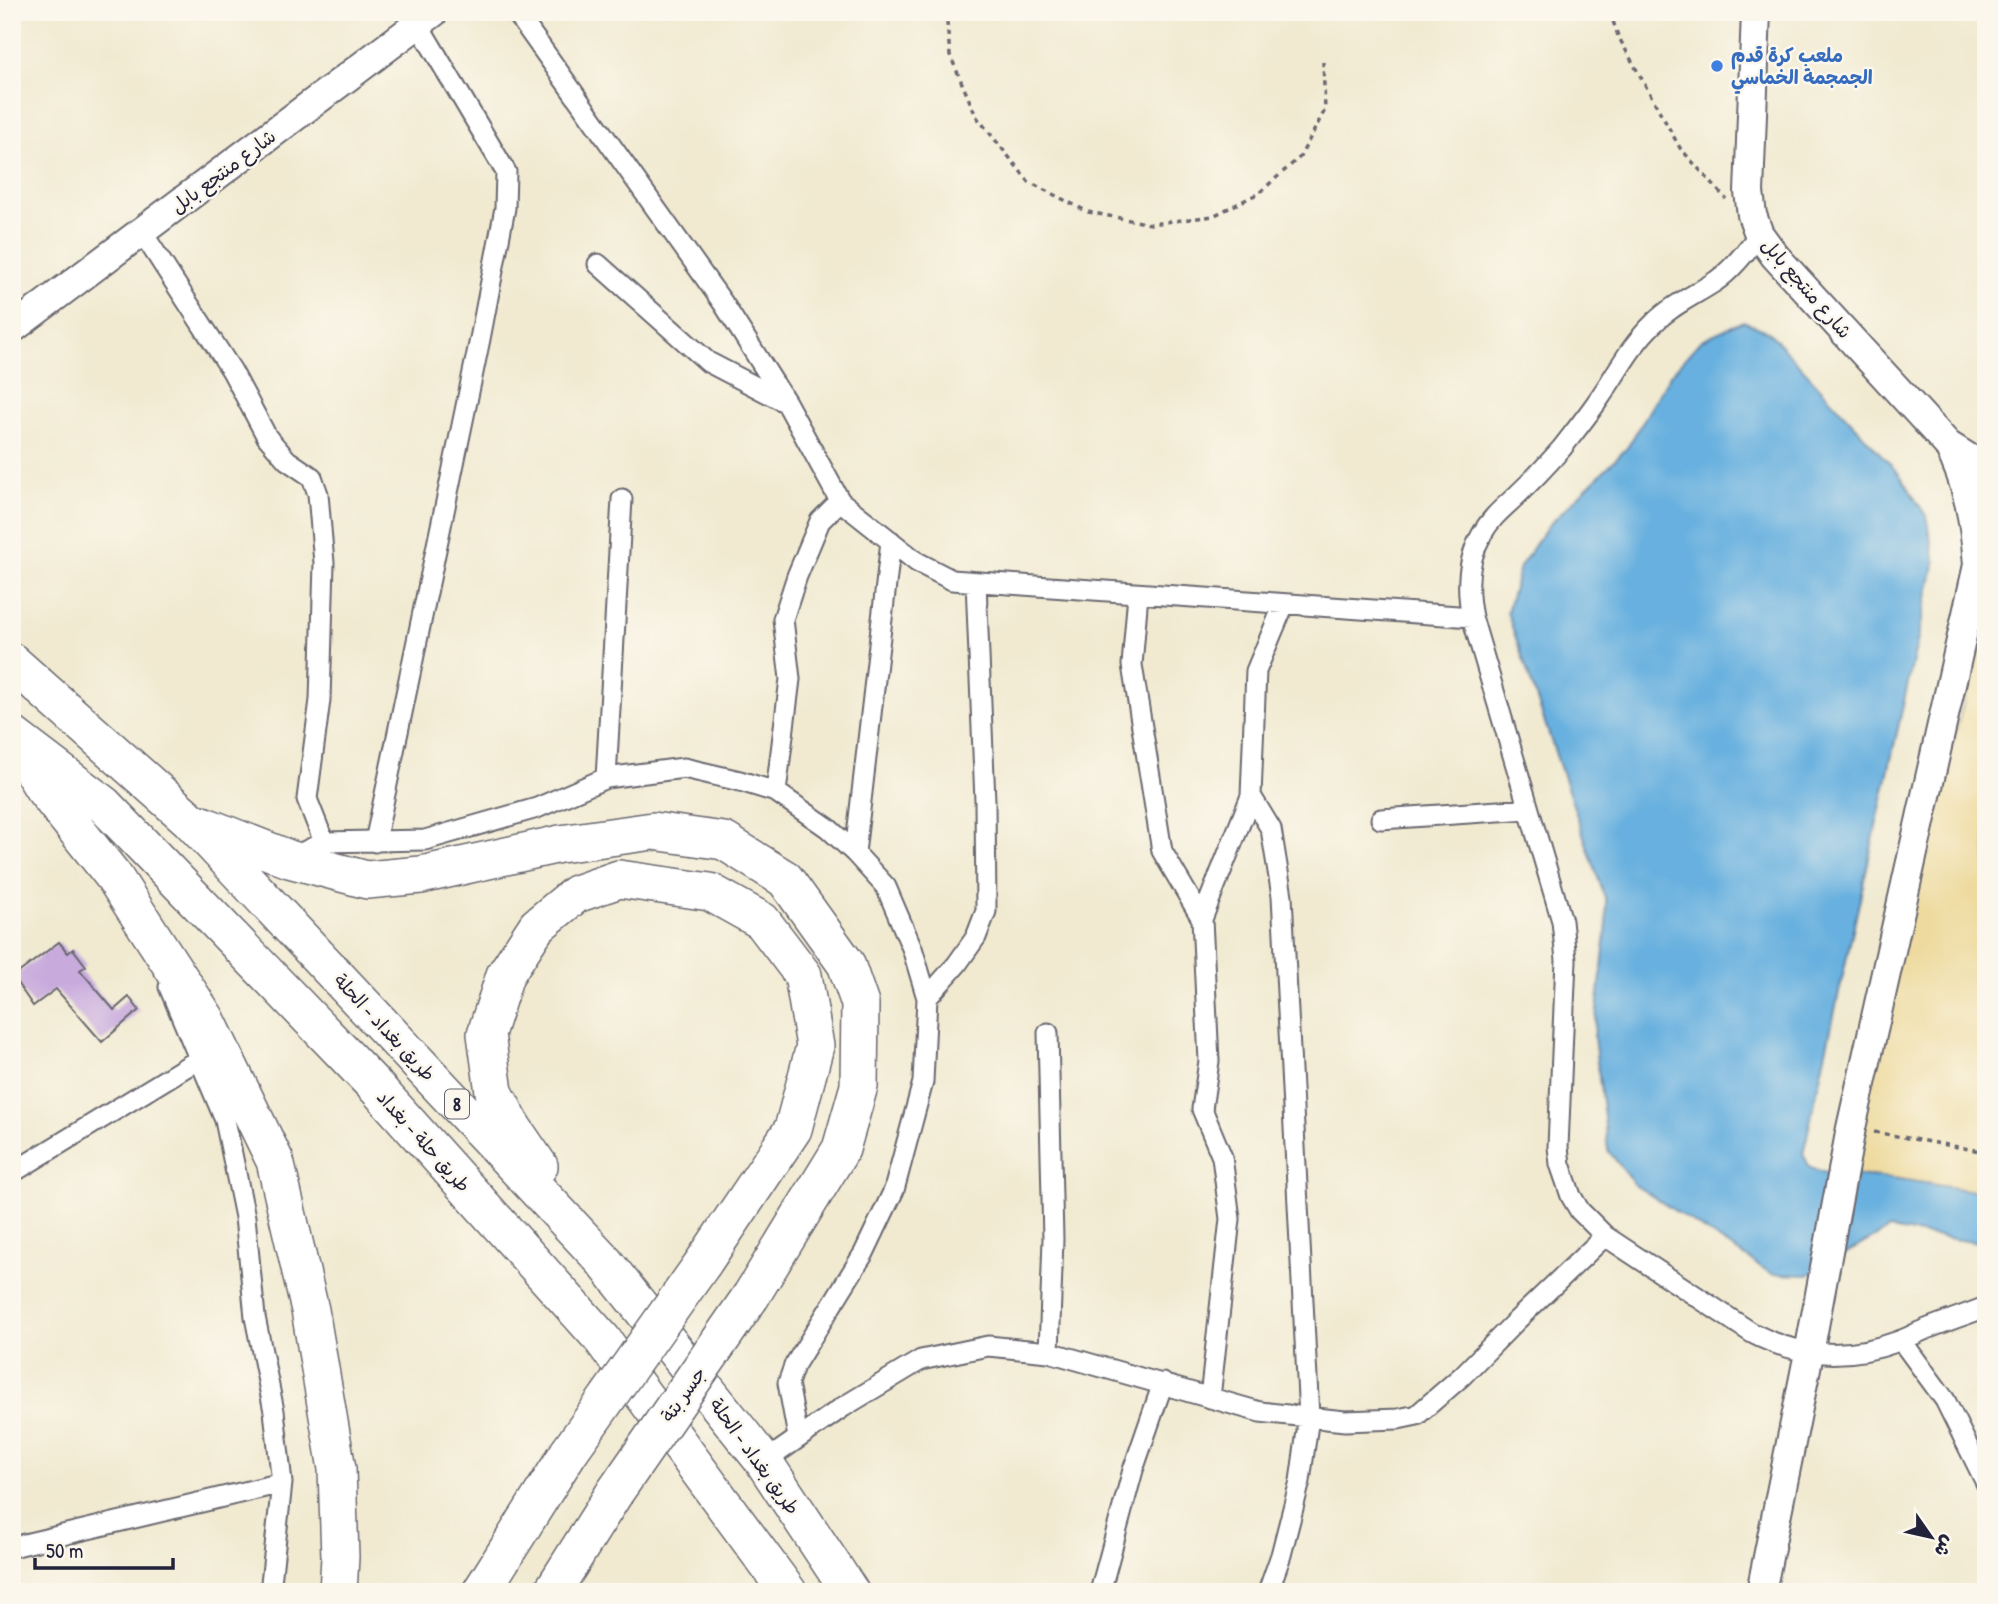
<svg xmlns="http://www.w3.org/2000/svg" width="1998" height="1604" font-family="'Patrick Hand','Playpen Sans Arabic',sans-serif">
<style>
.sand{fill:#eeda9e;stroke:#887e6c;stroke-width:2}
.water{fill:#67b0df;stroke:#44698d;stroke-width:2}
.building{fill:#c8aadd}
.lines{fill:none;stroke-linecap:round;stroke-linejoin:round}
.street-casing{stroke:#6a6870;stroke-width:23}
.secondary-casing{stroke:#6a6870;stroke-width:32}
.highway-casing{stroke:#6a6870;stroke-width:40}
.path{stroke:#6a6870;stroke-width:3.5;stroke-dasharray:5 5;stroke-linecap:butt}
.street{stroke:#fff;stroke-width:19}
.secondary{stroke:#fff;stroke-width:28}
.highway{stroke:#fff;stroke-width:37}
.highway-bridge-casing{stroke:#6a6870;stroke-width:40;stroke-linecap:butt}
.highway-bridge{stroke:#fff;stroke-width:37}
.shop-dot{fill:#3f7fe0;stroke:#fbf7ec;stroke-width:2.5}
.labels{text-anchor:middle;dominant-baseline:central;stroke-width:5;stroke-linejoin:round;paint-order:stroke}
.shield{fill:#fbf7ec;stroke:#636270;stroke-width:2}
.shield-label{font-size:18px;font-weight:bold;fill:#22223b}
.shop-label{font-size:19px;font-weight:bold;fill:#366cbe;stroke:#fbf7ec;text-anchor:start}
.street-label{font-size:19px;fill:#22223b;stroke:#fbf7ec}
</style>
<rect width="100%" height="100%" fill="#fbf7ec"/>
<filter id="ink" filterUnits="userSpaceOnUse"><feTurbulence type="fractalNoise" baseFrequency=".0143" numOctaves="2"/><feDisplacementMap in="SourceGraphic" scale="14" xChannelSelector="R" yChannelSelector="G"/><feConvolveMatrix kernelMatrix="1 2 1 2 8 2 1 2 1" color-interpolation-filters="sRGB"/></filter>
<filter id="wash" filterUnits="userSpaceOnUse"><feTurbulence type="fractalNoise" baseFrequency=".00686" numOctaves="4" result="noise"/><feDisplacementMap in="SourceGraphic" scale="28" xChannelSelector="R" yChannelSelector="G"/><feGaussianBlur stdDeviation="1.57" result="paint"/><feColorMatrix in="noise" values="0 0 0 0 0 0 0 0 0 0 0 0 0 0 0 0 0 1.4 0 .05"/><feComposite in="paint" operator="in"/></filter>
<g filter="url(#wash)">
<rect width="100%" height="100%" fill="#f1ead1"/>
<path class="sand" d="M1986,618v575l-93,-15 -51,-4 9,-46z"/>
<path class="water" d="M1743,321l26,11 131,143 26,41 9,46 -132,592 7,14 16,5 67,5 93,15v51l-97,-15 -81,46 -36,-1 -137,-89 -27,-35 -14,-113 13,-113 -1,-23 -99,-289 13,-45 28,-41 79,-78 44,-74 30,-34z"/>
<g id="blocks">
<path class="building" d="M59,942l9,11 5,-4 13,17 -6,4 34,40 15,-13 10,13 -37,32 -46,-53 -23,17 -20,-29z"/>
</g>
</g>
<g filter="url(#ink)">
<use href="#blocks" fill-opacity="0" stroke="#6a6870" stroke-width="2"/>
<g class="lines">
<defs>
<path id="street" d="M516,12l207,291 63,99 54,99 77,61 35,18 520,37
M142,232l90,139 35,66 20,23 25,17 6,17 6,69 -4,137 -13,99 17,43
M1759,234c-12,17 -26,35 -43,47 -21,14 -44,24 -62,42 -23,22 -36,48 -53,73 -12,18 -26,35 -39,52 -15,17 -31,34 -48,50 -12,11 -24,21 -32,36 -15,26 -16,54 -10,83l90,304 4,39 -8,187 2,17 11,32 9,15 25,25 147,97c48,25 96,27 147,8 9,-3 17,-8 25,-11 20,-8 41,-15 62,-23
M598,264l110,98 77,40
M1138,594l-6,71 30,186 40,68
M606,778l16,-279
M776,792l14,-113 -7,-60 14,-43 23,-55 20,-20
M1251,796l20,33 11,67 27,521 -9,64 -19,74 -13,37
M1381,819l147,-10
M375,842l105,-503 25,-131 1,-36 -88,-148
M855,853l36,-312
M293,857l31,-15 101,-2 112,-32 69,-30 78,-10 56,13 36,11 52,36 27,25 31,34 26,61 15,50 -4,84 -29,108 -30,63 -70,113 -6,17 10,54
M169,987l56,133 20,97 10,100 19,94 8,72 -12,109
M927,998l30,-34 19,-27 10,-26 -1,-110 -9,-219
M1048,1033l5,206 -4,113
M12,1173l187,-114
M1901,1340l44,60 41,83
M1210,1398l20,-179 -8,-62 -20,-48 7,-48 -7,-142 49,-123 5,-125 28,-67
M764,1462l79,-55 78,-47 67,-14 61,6 211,60 85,9 53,-2 19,-4 45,-39 53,-54 90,-86
M12,1547l270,-64
M1100,1592l33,-122 30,-87"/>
<path id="secondary" d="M1756,12l-7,180 3,23 7,19 16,22 173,189 27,17 11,1
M12,329l422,-317
M1761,1592l48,-239 42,-225 127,-563c-3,-42 -10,-82 -30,-120"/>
<path id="highway" d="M12,662l178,158 412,439 162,203 86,130
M12,735l92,70 272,282 226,252 186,253
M21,752l22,36 71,89 92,142 69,142 35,149 27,159 3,88 -2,35
M200,824l89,35 78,21 54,-5 139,-31 93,-13 71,10 61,38 61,85 14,40 -1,82 -18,63 -90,147
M539,1166l-26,-38 -19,-36 -8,-58 19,-59 32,-49 39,-32 43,-15 91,13 52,29 41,54 12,71 -22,83 -90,134
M481,1592l88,-140
M552,1592l63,-100"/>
</defs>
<use href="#street" class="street-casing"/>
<use href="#secondary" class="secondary-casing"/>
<use href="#highway" class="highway-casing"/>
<path class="path" d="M946,12l4,43 26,61 53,66 59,30 63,12 62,-8 46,-23 41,-36 25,-47 -2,-48
M1610,12l8,24 62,112 46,51
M1874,1132l112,20"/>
<use href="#street" class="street"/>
<use href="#secondary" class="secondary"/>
<use href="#highway" class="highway"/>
<defs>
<path id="highway-bridge" d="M569,1452l134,-189
M615,1492l136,-196"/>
</defs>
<use href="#highway-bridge" class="highway-bridge-casing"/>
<use href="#highway-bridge" class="highway-bridge"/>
</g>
</g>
<circle class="shop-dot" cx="1717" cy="66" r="7"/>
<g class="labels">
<rect class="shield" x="445" y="1089.5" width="24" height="29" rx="5"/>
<g class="shield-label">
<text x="457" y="1104">8</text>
</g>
<g class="shop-label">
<text x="1731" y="55">ملعب كرة قدم<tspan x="1731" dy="22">الجمجمة الخماسي</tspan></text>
</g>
<g class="street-label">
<text transform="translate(223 171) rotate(-37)">شارع منتجع بابل</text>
<text transform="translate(1807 288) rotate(49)">شارع منتجع بابل</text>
<text transform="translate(385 1027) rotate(47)">طريق بغداد - الحلة</text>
<text transform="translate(424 1141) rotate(48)">طريق حلة - بغداد</text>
<text transform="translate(683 1394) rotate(-55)">جسر بتة</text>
<text transform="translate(755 1456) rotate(54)">طريق بغداد - الحلة</text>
</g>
</g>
<rect width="1998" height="1604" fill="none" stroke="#fbf7ec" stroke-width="42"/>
<g transform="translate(1931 1537) rotate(124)" stroke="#fbf7ec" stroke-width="5" paint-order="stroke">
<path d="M0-5L12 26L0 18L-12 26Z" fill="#22223b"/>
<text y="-10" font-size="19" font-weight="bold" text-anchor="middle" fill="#22223b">ش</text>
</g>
<path d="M35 1558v10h138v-10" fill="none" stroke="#22223b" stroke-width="3.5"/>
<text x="46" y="1558" font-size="21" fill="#22223b" stroke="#fbf7ec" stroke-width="5" paint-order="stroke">50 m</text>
</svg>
